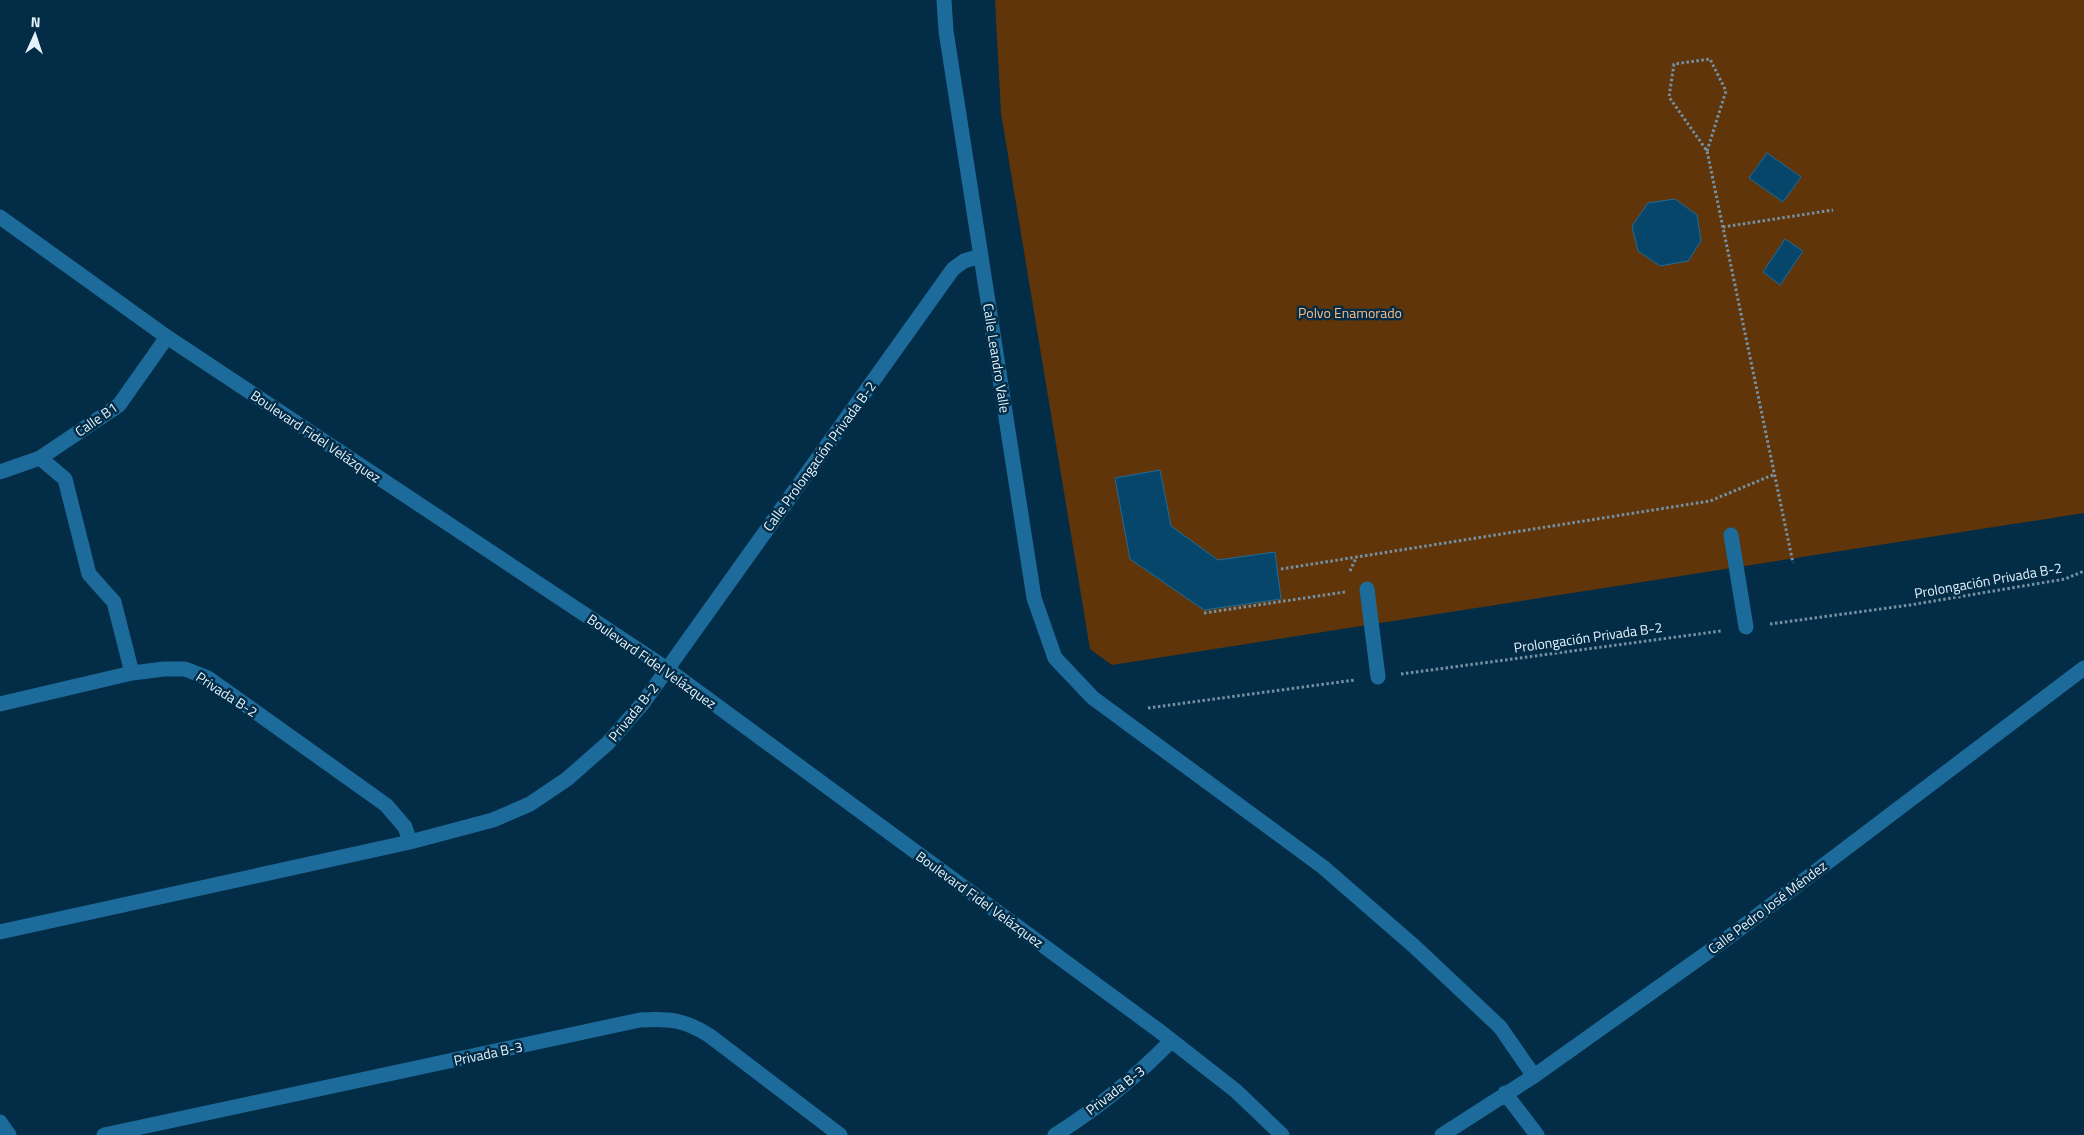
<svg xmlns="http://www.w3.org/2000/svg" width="2084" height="1135" font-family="'Titillium Web',sans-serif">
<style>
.green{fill:#5f3509}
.building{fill:#06466a;stroke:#1e6c9d}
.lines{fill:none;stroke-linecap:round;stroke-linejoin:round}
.path{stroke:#7591a3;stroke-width:3;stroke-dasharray:2.5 2.5;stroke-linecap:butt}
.minor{stroke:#1c6b9b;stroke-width:15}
.labels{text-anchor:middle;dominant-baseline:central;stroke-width:5;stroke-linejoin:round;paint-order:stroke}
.park-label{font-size:14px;fill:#fcbc86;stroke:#032d46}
.street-label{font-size:14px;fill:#e4f2fd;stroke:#032d46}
</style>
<rect width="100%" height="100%" fill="#032d46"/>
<path class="green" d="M995,0h1089v513l-972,152 -22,-16 -89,-536z"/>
<path class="building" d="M1767,153l34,24 -18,25 -34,-24z
M1675,199l22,16 4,26 -13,20 -28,5 -22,-15 -6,-25 16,-23z
M1785,239l18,12 -23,34 -17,-13z
M1160,470l11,56 47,34 57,-8 6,47 -77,11 -74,-51 -15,-81z"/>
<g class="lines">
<path class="path" d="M1707,151l19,-60 -16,-32 -36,5 -5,33 38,54 86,412
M1723,227l110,-17
M1281,569l429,-68 65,-27
M1350,571l7,-15
M1204,613l141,-21
M1770,624l140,-19 155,-26 19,-8
M1401,674l320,-43
M1148,708l207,-28"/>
<path class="minor" d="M944,0l2,31 88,567 21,60 38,40 230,169 92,80 85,80 34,49
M0,217l167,120 500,332 491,361 78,61 46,44
M40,458l25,21 24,95 25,28 18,71
M0,472l40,-14 79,-53 48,-68
M1731,535l15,92
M1367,589l11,88
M0,704l132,-31 32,-4h21l23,9 178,127 19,22 5,15
M0,932l410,-90 83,-22 37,-16 37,-25 41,-36 35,-40 310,-434 11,-8 17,-5
M1505,1093l32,42
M0,1122l9,13
M104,1135l536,-115c30,-2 45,0 70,16l130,99
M1055,1135c43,-27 81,-58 116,-94
M1442,1135l92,-59 191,-136 359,-272"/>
</g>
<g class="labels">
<g class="park-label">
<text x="1350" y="312">Polvo Enamorado</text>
</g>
<g class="street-label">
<text transform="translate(997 358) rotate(81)">Calle Leandro Valle</text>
<text transform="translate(96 419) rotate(-35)">Calle B1</text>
<text transform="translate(316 436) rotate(34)">Boulevard Fidel Velázquez</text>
<text transform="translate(819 456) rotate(-54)">Calle Prolongación Privada B-2</text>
<text transform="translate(1988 580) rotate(-10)">Prolongación Privada B-2</text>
<text transform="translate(1588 637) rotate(-8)">Prolongación Privada B-2</text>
<text transform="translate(652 661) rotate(35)">Boulevard Fidel Velázquez</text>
<text transform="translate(227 694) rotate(33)">Privada B-2</text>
<text transform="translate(633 712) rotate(-51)">Privada B-2</text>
<text transform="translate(980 899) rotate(36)">Boulevard Fidel Velázquez</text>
<text transform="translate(1767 907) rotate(-37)">Calle Pedro José Méndez</text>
<text transform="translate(488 1053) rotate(-12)">Privada B-3</text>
<text transform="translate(1115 1090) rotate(-38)">Privada B-3</text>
</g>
</g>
<g transform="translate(35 35) rotate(3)" stroke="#032d46" stroke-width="4" paint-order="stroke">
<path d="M0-4L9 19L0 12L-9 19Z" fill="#e4f2fd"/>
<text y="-8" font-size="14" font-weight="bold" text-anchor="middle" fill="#e4f2fd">N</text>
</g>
</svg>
